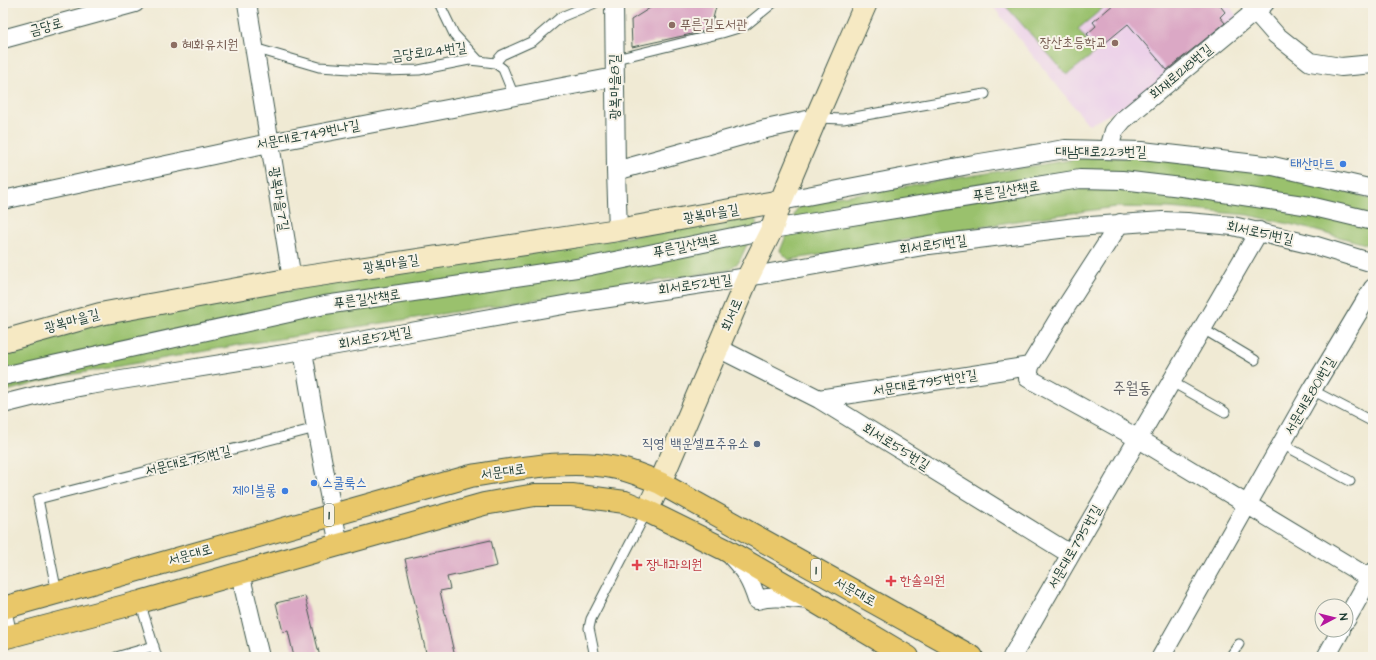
<svg xmlns="http://www.w3.org/2000/svg" width="1376" height="660" font-family="'Architects Daughter','Poor Story',sans-serif">
<style>
.built{fill:#ecd1e9}
.green{fill:#9ac16d;stroke:#5c7f50}
.building{fill:#dba8c5}
.lines{fill:none;stroke-linecap:round;stroke-linejoin:round}
.lane-casing{stroke:#3e574c;stroke-width:11}
.street-casing{stroke:#3e574c;stroke-width:20}
.secondary-casing{stroke:#3e574c;stroke-width:24}
.primary-casing{stroke:#3e574c;stroke-width:24}
.lane{stroke:#fff;stroke-width:9}
.street{stroke:#fff;stroke-width:18}
.secondary{stroke:#f6e9c3;stroke-width:22}
.primary{stroke:#e9c769;stroke-width:22}
.education-dot{fill:#8d6e63;stroke:#f7f3e8;stroke-width:1.5}
.shop-dot{fill:#3f7fe0;stroke:#f7f3e8;stroke-width:1.5}
.service-dot{fill:#5c6f8a;stroke:#f7f3e8;stroke-width:1.5}
.health-dot{fill:#e0444e;stroke:#f7f3e8;stroke-width:1.5}
.labels{text-anchor:middle;dominant-baseline:central;stroke-width:4;stroke-linejoin:round;paint-order:stroke}
.shield{fill:#f7f3e8;stroke:#60746a;stroke-width:1}
.shield-label{font-size:13px;font-weight:bold;fill:#1f3d34}
.education-label{font-size:14px;fill:#785e54;stroke:#f7f3e8;text-anchor:start}
.street-label{font-size:14px;fill:#1f3d34;stroke:#f7f3e8}
.shop-label{font-size:14px;fill:#366cbe;stroke:#f7f3e8;text-anchor:end}
.service-label{font-size:14px;fill:#4e5e75;stroke:#f7f3e8;text-anchor:end}
.health-label{font-size:14px;fill:#be3a42;stroke:#f7f3e8;text-anchor:start}
.quarter-label{font-size:16px;fill:#616267;stroke:#f7f3e8}
</style>
<rect width="100%" height="100%" fill="#f7f3e8"/>
<filter id="ink" filterUnits="userSpaceOnUse"><feTurbulence type="fractalNoise" baseFrequency=".025" numOctaves="2"/><feDisplacementMap in="SourceGraphic" scale="8" xChannelSelector="R" yChannelSelector="G"/><feConvolveMatrix kernelMatrix="1 2 1 2 8 2 1 2 1" color-interpolation-filters="sRGB"/></filter>
<filter id="wash" filterUnits="userSpaceOnUse"><feTurbulence type="fractalNoise" baseFrequency=".012" numOctaves="4" result="noise"/><feDisplacementMap in="SourceGraphic" scale="16" xChannelSelector="R" yChannelSelector="G"/><feGaussianBlur stdDeviation="0.9" result="paint"/><feColorMatrix in="noise" values="0 0 0 0 0 0 0 0 0 0 0 0 0 0 0 0 0 1.4 0 .05"/><feComposite in="paint" operator="in"/></filter>
<g filter="url(#wash)">
<rect width="100%" height="100%" fill="#f0ead4"/>
<path class="built" d="M990,3h238l10,15 -89,75 -60,32z"/>
<path class="green" d="M1003,3h106l-31,26 18,23 -29,23z
M1135,157l142,16 58,14 38,13v46l-75,-20 -50,-11 -79,-7 -54,-1 -99,14 -227,39 -9,-9 19,-48 284,-45z
M753,217l4,5 -18,40 -11,8 -489,75 -181,32 -55,15v-41l102,-32z"/>
<g id="blocks">
<path class="building" d="M658,3h59l-7,27 -78,17 -1,-27z
M1115,3h103l7,9 -5,5 5,6 -58,47 -39,-46 -29,24 -12,-14 9,-8 -3,-4z
M491,540l6,26 -50,11 3,12 -10,2 15,66h-28l-22,-98z
M305,596l15,61h-26l-6,-26 -5,1 -7,-29z"/>
</g>
</g>
<g filter="url(#ink)">
<use href="#blocks" fill-opacity="0" stroke="#3e574c" stroke-width="1"/>
<g class="lines">
<defs>
<path id="lane" d="M439,3l15,31 25,27 16,2 8,6 11,27
M254,48l65,19 64,4 36,-1 50,-10 10,1
M616,59l106,-26 23,-7 28,-23
M495,63l7,-8 31,-14 28,-24 34,-14
M817,118l26,1 142,-25
M1203,329l52,31
M1172,382l53,30
M1312,390l61,32
M1282,444l68,37
M57,593l-19,-94 278,-71
M140,602l17,55
M116,657l38,-11
M595,657l-6,-29 2,-9 56,-108
M1230,657l9,-13"/>
<path id="street" d="M247,3l45,276
M614,3l2,168 2,59
M1249,3l6,8 21,24 34,27 31,5 32,-3
M3,39l132,-36
M1109,149l5,-18 9,-11 142,-117
M616,171l150,-42 50,-11
M3,200l266,-57 346,-66
M781,201l193,-37 91,-15 77,2 131,15 100,23
M718,348l101,51 251,155
M303,351l13,77 23,117
M1030,366l-2,12 111,61 230,139
M3,376l322,-71 265,-39 182,-37 308,-50 42,1 68,8 120,18 63,15
M819,399l211,-33 32,-53 58,-90
M3,404l44,-11 43,-8 213,-34 266,-47 179,-27 181,-32 147,-18 87,-6 24,1 46,4 84,20 56,17
M732,557c13,14 19,24 25,43 17,-5 36,-1 54,0
M240,573l20,84
M3,614l5,23
M1346,620l27,-48
M1012,657c81,-143 165,-284 247,-426
M1161,657l151,-267 61,-102
M1326,657l15,-27"/>
<path id="secondary" d="M3,341l97,-27 192,-35 326,-49 163,-29
M647,511l13,-28 88,-206 24,-48 9,-28 35,-83 50,-115"/>
<path id="primary" d="M3,608l468,-132c46,-7 99,-18 146,-8 14,3 29,9 43,15l312,174
M3,638l137,-36 177,-51 167,-47 51,-9h37l53,7 22,9 79,39 88,51 94,56"/>
</defs>
<use href="#lane" class="lane-casing"/>
<use href="#street" class="street-casing"/>
<use href="#secondary" class="secondary-casing"/>
<use href="#primary" class="primary-casing"/>
<use href="#lane" class="lane"/>
<use href="#street" class="street"/>
<use href="#secondary" class="secondary"/>
<use href="#primary" class="primary"/>
</g>
</g>
<g class="education-dot">
<circle cx="672" cy="25" r="4"/>
<circle cx="1115" cy="43" r="4"/>
<circle cx="174" cy="45" r="4"/>
</g>
<g class="shop-dot">
<circle cx="1343" cy="164" r="4"/>
<circle cx="314" cy="483" r="4"/>
<circle cx="285" cy="491" r="4"/>
</g>
<circle class="service-dot" cx="757" cy="444" r="4"/>
<g class="health-dot">
<path d="M635 559h4v4h4v4h-4v4h-4v-4h-4v-4h4z"/>
<path d="M889 575h4v4h4v4h-4v4h-4v-4h-4v-4h4z"/>
</g>
<g class="labels">
<g class="shield">
<rect x="324" y="504" width="10" height="22" rx="3"/>
<rect x="811" y="559" width="10" height="22" rx="3"/>
</g>
<g class="shield-label">
<text x="329" y="515">1</text>
<text x="816" y="570">1</text>
</g>
<g class="education-label">
<text x="680" y="25">푸른길도서관</text>
<text x="1107" y="43" text-anchor="end">장산초등학교</text>
<text x="182" y="45">혜화유치원</text>
</g>
<g class="street-label">
<text transform="translate(46 27) rotate(-15)">금당로</text>
<text transform="translate(429 52) rotate(-7)">금당로124번길</text>
<text transform="translate(1181 72) rotate(-40)">회재로1218번길</text>
<text transform="translate(615 87) rotate(-90)">광복마을8길</text>
<text transform="translate(308 135) rotate(-11)">서문대로749번나길</text>
<text x="1101" y="152">대남대로223번길</text>
<text transform="translate(1006 191) rotate(-9)">푸른길산책로</text>
<text transform="translate(279 199) rotate(81)">광복마을7길</text>
<text transform="translate(711 214) rotate(-10)">광복마을길</text>
<text transform="translate(1260 233) rotate(12)">회서로51번길</text>
<text transform="translate(933 245) rotate(-8)">회서로51번길</text>
<text transform="translate(686 246) rotate(-12)">푸른길산책로</text>
<text transform="translate(391 264) rotate(-9)">광복마을길</text>
<text transform="translate(695 285) rotate(-8)">회서로52번길</text>
<text transform="translate(367 299) rotate(-8)">푸른길산책로</text>
<text transform="translate(732 315) rotate(-67)">회서로</text>
<text transform="translate(72 321) rotate(-15)">광복마을길</text>
<text transform="translate(375 338) rotate(-10)">회서로52번길</text>
<text transform="translate(925 383) rotate(-9)">서문대로795번안길</text>
<text transform="translate(1310 396) rotate(-60)">서문대로801번길</text>
<text transform="translate(896 447) rotate(32)">회서로55번길</text>
<text transform="translate(188 461) rotate(-14)">서문대로751번길</text>
<text transform="translate(503 472) rotate(-8)">서문대로</text>
<text transform="translate(1075 547) rotate(-60)">서문대로795번길</text>
<text transform="translate(190 555) rotate(-16)">서문대로</text>
<text transform="translate(855 592) rotate(29)">서문대로</text>
</g>
<g class="shop-label">
<text x="1335" y="164">태산마트</text>
<text x="322" y="483" text-anchor="start">스쿨룩스</text>
<text x="277" y="491">제이블롱</text>
</g>
<g class="service-label">
<text x="749" y="444">직영 백운셀프주유소</text>
</g>
<g class="health-label">
<text x="646" y="565">장내과의원</text>
<text x="900" y="581">한솔의원</text>
</g>
<g class="quarter-label">
<text x="1132" y="388">주월동</text>
</g>
</g>
<rect width="1376" height="660" fill="none" stroke="#f7f3e8" stroke-width="16"/>
<g transform="translate(1334 618) rotate(83)"><circle r="19" fill="#f7f3e8" stroke="#a1aaa0"/>
<path d="M0-3L7 15L0 10L-7 15Z" fill="#b5179e"/>
<text y="-6" font-size="11" font-weight="bold" text-anchor="middle" fill="#1f3d34">N</text>
</g>
</svg>
